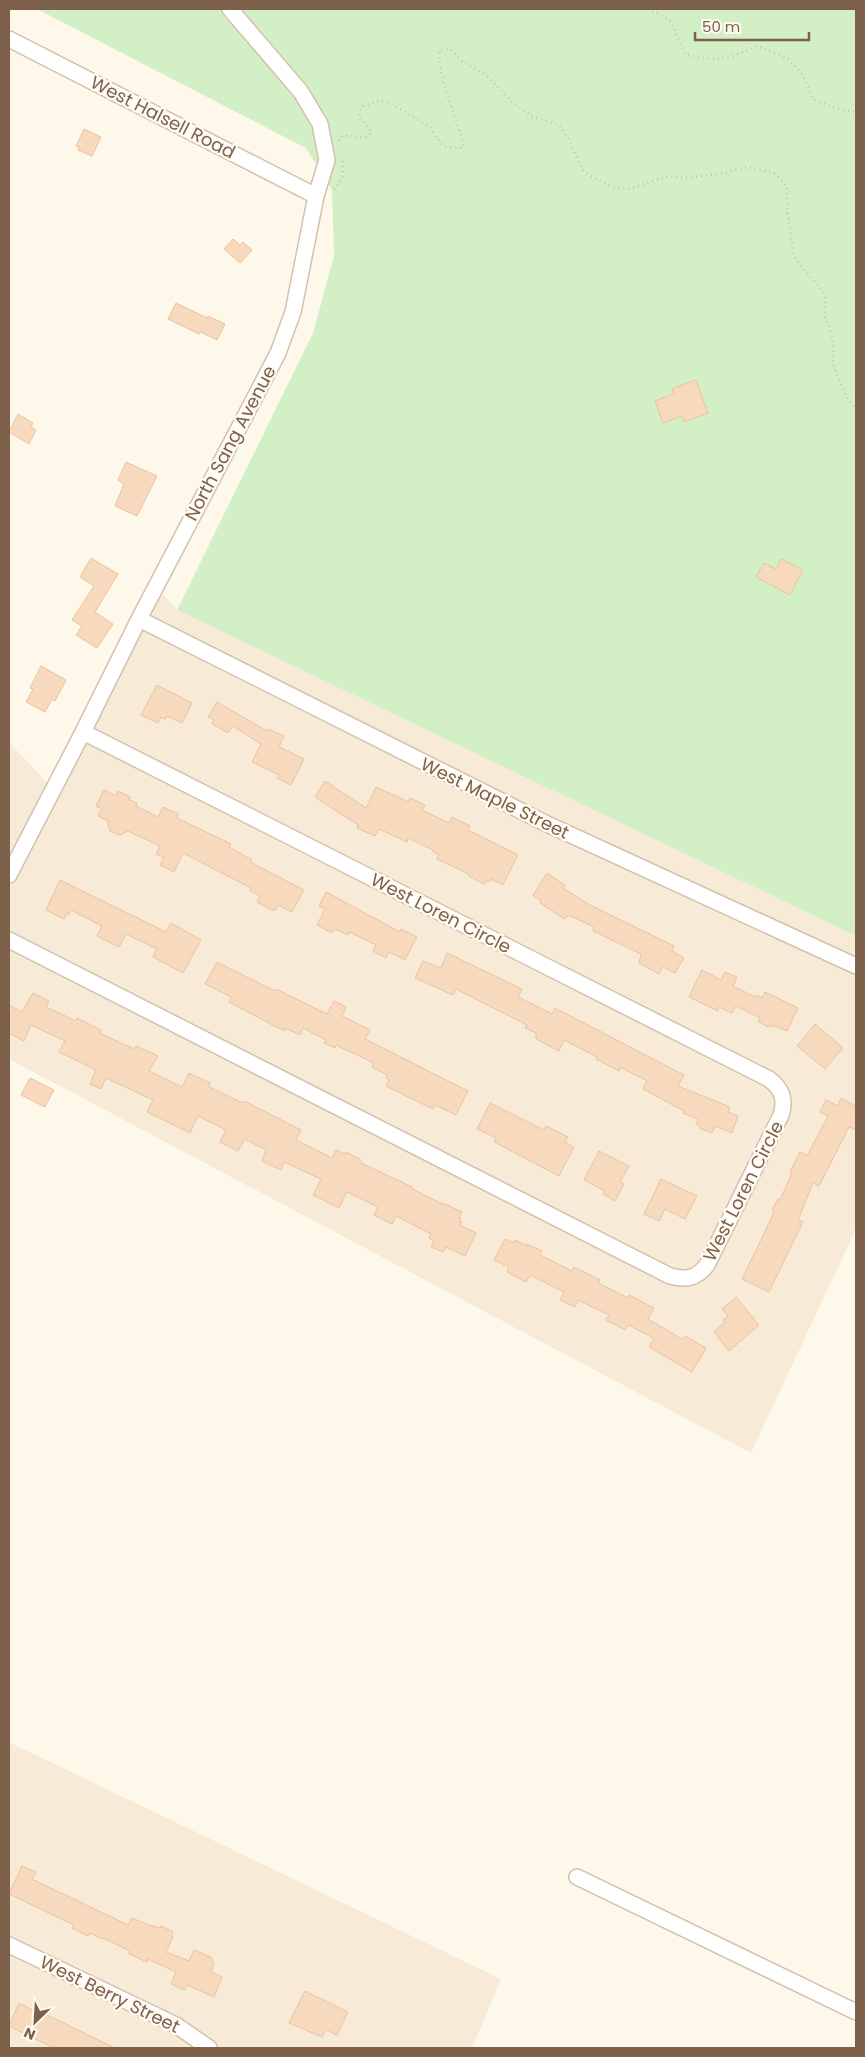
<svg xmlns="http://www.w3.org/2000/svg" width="865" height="2057" font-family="Poppins,sans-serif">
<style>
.residential{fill:#f7ebd7}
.green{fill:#d2efc5}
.building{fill:#f7dabe;stroke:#ecc29c}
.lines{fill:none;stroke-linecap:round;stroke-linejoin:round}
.street-casing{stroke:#d3c1ad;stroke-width:18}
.path{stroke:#ddbda0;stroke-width:2.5;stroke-dasharray:1 4;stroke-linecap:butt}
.street{stroke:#fff;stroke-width:15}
.labels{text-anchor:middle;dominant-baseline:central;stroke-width:4.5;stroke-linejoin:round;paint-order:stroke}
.street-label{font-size:18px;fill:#7d6049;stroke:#fffbf2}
</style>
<rect width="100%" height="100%" fill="#fef8ea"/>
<path class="residential" d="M156,586l21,24 679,326v293l-105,224 -742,-394v-317l44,47z
M9,1742l492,237 -29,69h-463z"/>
<path class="green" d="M37,9h819v927l-679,-326 136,-277 21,-77 -2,-66 -26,-42z"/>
<path class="building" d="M84,129l17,8 -9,19 -14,-6 1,-3 -3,-1z
M233,239l7,6 3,-3 9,8 -12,13 -16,-14z
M176,303l31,15 1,-2 17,8 -8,16 -16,-8 -2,2 -31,-15z
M696,380l12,33 -24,9 -2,-6 -19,7 -8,-22 19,-7 -2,-5z
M18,414l15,9 -2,4 5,3 -7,14 -20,-12z
M126,462l31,14 -20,40 -22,-10 9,-22 -6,-4z
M91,558l27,16 -23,38 18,12 -16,24 -21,-13 6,-9 -10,-6 22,-34 -14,-9z
M781,559l22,11 -13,25 -34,-18 8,-14 12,6z
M41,666l25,14 -11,21 -3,-2 -7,13 -19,-10 7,-13 -3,-1z
M157,685l35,18 -10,20 -15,-7 -2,3 -4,-2 -3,6 -17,-8z
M217,702l50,29 1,-2 16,7 -5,11 25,12 -13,26 -14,-7 2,-3 -27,-13 9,-18 -28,-18 -5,7 -16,-9 2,-4 -6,-3z
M325,781l41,27 10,-21 33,15 1,-4 15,7 -3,5 27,13 3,-6 18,9 -2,4 50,25 -15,30 -12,-6 -1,3 -4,-1 -2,3 -15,-8v-2l-32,-15 2,-5 -6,-2v-2l-25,-12 -1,4 -28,-13 -4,7 -18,-8 1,-3 -43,-28z
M104,790l12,6 2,-5 12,6 -1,3 8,3 -1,3 22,11 5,-10 15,7 -1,4 54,26 -2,3 23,13 -2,2 54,28 -12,22 -14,-7 -3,5h-3l-15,-8 3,-6 -10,-5 1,-3 -68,-35 -9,19 -14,-7 4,-8 -8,-3 4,-8 -32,-15 -9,4 -9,-4 -3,-11 -9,-4 4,-7 -6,-3z
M547,873l18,12 -2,3 25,16 86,42 -2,5 12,7 -9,15 -12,-6 -4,7 -20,-11 2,-9 -48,-23 1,-4 -26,-12 -3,4 -25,-16 1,-2 -8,-6z
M60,880l106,52 5,-9 30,17 -18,33 -30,-16 4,-8 -31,-15 -7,13 -22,-11 5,-10 -31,-16 -2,4 -2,-1 -3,6 -18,-9z
M326,892l74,40 1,-3 16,8 -12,23 -16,-8 -3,6 -13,-7 3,-6 -27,-13 -1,3 -13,-6 -3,4 -15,-8 8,-16 -6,-3z
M447,953l75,36 -4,8 34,17 3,-6 129,67 -6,11 52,21 -2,5 10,4 -6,17 -17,-7 -3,7 -13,-5 1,-2 -4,-2 2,-5 -15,-6 1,-2 -41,-22 4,-8 -27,-14 -1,4 -23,-12 1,-2 -33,-17 -5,11 -23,-12v-6l-11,-5 2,-3 -36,-18 -35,-18 -3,6 -38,-17 8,-17 18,7z
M217,962l58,29 1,-2 51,25 7,-13 12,6 -4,9 28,14 -5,9 103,52 -12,24 -21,-10 -2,4 -47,-23 3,-6 -3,-2 1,-3 -15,-8 2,-4 -38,-18 -1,3 -11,-5 2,-3 -23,-12 -3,7 -15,-7 -1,3 -55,-29 2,-5 -26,-13z
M702,970l19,10 4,-8 12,5 -4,9 22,11 1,-2 6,3 3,-6 33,16 -11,23 -12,-5 -1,1 -4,-2 -1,2 -11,-5 2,-4 -24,-12 -4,7 -13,-6 -1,4 -29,-14z
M33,993l16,8 -3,6 30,14 1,-3 24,12 -1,3 34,16 2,-3 22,10 -9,15 33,16 7,-14 21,10 -1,4 34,16 1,-2 57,29 -5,10 36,18 4,-8 9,4 1,-2 15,8 -2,2 53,25v2l33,16v-1l17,8 -3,6h2l-2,3 3,1 -2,3 16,8 -11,23 -19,-9 -3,5 -12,-5 3,-6 -5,-3 2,-4 -35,-18 -4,8 -18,-9 4,-8 -31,-15 -8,16 -26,-13 8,-16 -37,-17 -3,8 -19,-9 4,-11 -21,-11 -7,12 -18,-9 6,-12 -28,-14 -8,17 -43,-21 6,-12 -47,-22 -5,11 -11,-5 6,-14 -37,-18 6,-11 -34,-16 -7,16 -15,-8v-28l13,7z
M815,1024l28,24 -18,21 -28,-23z
M30,1078l24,12 -9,17 -24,-12z
M841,1098l15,8v24l-7,-3 -30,59 -6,-3 -15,37 5,2 -34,70 -27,-13 29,-60 3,-8 -2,-1 6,-11 2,1 12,-27 -2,-1 10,-20 7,4 21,-40 -8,-4 6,-12 12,6z
M490,1103l54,27 2,-4 22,11 -3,5 9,5 -15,29 -65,-34 2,-4 -19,-9z
M599,1151l30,15 -9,16 4,2 -9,17 -12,-7 2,-3 -21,-11z
M661,1179l36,17 -12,23 -20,-10 -6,12 -15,-7z
M505,1239l9,4 1,-3 12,6v-2l15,7 -2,4 32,16 2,-4 26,13 -2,3 30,15 1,-3 25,13 -6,11 34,20 3,-3 21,12 -14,24 -43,-25 5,-9 -26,-13 -3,5 -19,-10 3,-5 -31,-15 -3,7 -15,-7 4,-8 -34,-17 -4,7 -19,-10 2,-5 -15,-7z
M736,1297l23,28 -30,26 -15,-19 11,-10 -2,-2 5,-4 -6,-7z
M22,1866l14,6 -4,7 96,46 4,-7 17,7 11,3 1,-2 12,6 -2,4 2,1 -7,15 23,9 5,-11 17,7 3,7 -3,8 11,5 -8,20 -27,-12 -2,5 -14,-6 5,-12 -28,-13 -1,3 -18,-8 1,-3 -27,-13 -1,1 -12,-6 -2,3 -16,-8 2,-3 -65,-31z
M305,1991l43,21 -11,23 -11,-5 -4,7 -33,-14z
M19,2003l27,14 1,-2 68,33h-61l-45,-22z"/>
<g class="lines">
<defs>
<path id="street" d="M9,39l307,157
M139,619l406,204 311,143
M9,875l74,-143 56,-113 139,-266 15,-41 23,-116 11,-36 -7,-36 -19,-32 -71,-83
M9,940l661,336c16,4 26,3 37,-11l74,-150c5,-16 1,-26 -12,-36l-686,-347
M577,1877l279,135
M9,1945l167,80 33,23"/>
</defs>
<use href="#street" class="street-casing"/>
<path class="path" d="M648,9l22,11 15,34c32,9 43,5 72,-8l30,12 15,16 11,25 22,9 21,4
M339,141l4,-6 21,3 5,-2 2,-5 -12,-14v-6l4,-5 16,-5 11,2 40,24 5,9 10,11 15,1 4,-3c-5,-19 -30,-80 -24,-95l10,-1 12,12 25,15 24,25 22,16 26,8 10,15 13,29 8,7 21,10 18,3 41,-13 16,2 39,-5 21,-6 28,6 13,13v24l7,45 5,9 23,26 3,7v20l8,23v22l4,14 11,23 8,10
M335,190l8,-15v-14"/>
<use href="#street" class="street"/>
</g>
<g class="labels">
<g class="street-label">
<text transform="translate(163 117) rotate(27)">West Halsell Road</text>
<text transform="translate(230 443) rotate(-62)">North Sang Avenue</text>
<text transform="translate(495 798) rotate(26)">West Maple Street</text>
<text transform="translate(441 913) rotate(27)">West Loren Circle</text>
<text transform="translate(743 1191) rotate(-63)">West Loren Circle</text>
<text transform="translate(110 1994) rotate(26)">West Berry Street</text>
</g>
</g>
<rect width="865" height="2057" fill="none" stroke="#7d6049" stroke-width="20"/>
<g transform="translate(35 2022) rotate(205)" stroke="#fffbf2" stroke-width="4" paint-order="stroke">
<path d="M0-4L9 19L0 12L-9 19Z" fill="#7d6049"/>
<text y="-8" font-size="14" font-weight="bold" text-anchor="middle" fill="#7d6049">N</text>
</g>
<path d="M695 32v8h114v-8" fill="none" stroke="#7d6049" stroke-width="2.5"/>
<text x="702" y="32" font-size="15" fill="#7d6049" stroke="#fffbf2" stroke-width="4" paint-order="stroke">50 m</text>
</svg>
